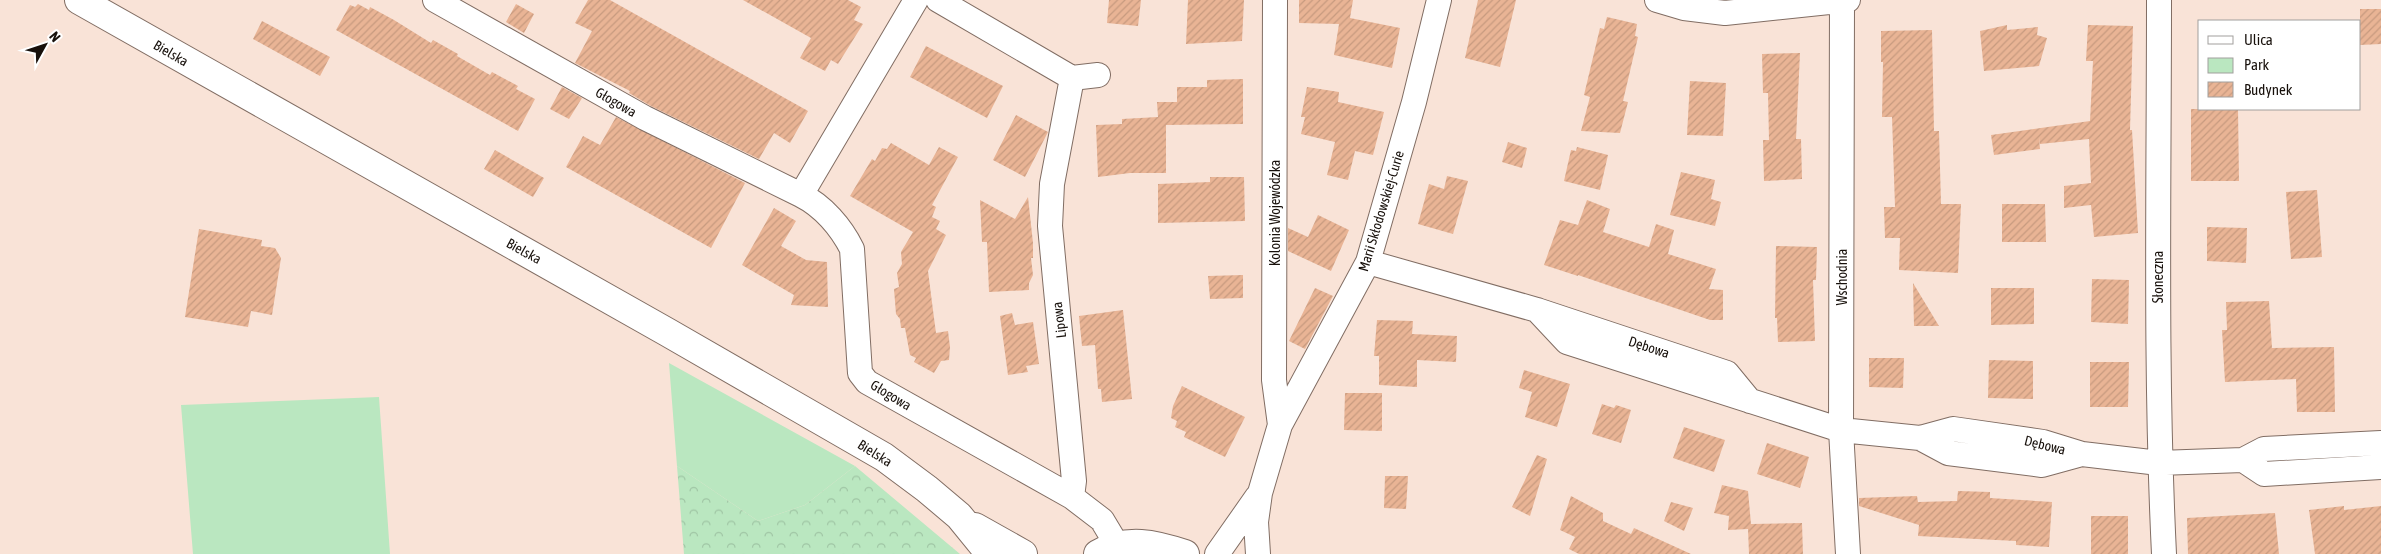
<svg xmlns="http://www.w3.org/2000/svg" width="2381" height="554" font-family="'Asap Condensed',sans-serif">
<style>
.green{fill:#bae7c0}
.forest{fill:url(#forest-crowns)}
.building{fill:url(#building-hatch)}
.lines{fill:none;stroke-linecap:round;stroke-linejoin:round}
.street-casing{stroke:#816d63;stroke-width:26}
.secondary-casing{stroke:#816d63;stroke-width:30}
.street{stroke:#fff;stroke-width:24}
.secondary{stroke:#fff;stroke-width:28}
.labels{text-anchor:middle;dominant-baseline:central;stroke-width:4;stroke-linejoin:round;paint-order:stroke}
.street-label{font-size:14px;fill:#17100b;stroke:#fff}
</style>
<defs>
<pattern id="forest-crowns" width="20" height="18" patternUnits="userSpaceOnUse" patternTransform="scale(1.25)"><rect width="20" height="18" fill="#bae7c0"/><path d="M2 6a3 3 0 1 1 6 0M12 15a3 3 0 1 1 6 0" fill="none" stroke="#9fc5a4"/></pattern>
<pattern id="building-hatch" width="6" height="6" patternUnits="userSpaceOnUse" patternTransform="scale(1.25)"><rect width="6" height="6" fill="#e9b495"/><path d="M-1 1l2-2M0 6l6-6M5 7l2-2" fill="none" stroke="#c79a7f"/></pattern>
</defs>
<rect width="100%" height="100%" fill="#f9e3d7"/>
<path class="green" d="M669,363l186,103 -50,39 -47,16 -81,-55z
M379,397l11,157h-197l-12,-149z"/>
<path class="forest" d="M677,466l81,55 47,-16 50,-39 105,88h-276z"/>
<path class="building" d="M588,0h22l198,111 -18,32 -16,-10 -15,26 -108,-53 -22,-13 1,-2 -55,-28 17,-32 -17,-8z
M743,0h105l13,7 -7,13 9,4 -25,40 -7,-4 -6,11 -25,-13 11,-20z
M1109,0h32l-3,26 -31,-3z
M1188,0h56l-2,41 -56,3z
M1299,0h54l-3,18 50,10 -8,40 -58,-13 5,-31 -40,-1z
M1478,0h38l-16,67 -35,-9z
M358,4l11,6 1,-3 24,13 37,23 2,-3 25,14 -1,2 33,19 2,-3 26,14 -2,3 19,10 -17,32 -182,-101 14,-25 5,2z
M516,4l18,10 -10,19 -18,-11z
M2360,9h21v35l-21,1z
M1607,17l30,7 -2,12 3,1 -15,64 5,1 -8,31 -39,-2 9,-34 -6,-2 16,-67 4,1z
M262,21l68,36 -10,19 -67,-37z
M2007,25v5l31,-3 -1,8 10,3 -8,28 -55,5 -4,-40z
M2088,25l45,1 -3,104h2l6,103 -44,4 -3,-32 -27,3v-22l27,-3 -2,-44 -49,5 -1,-7 1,12 -46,6 -3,-20 99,-14 3,-60h-7z
M1932,30l2,101h5l2,73h20l-3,69 -59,-3 1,-32h-15l-1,-31h11l-3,-90h-10l1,-55h-2v-31z
M926,46l77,40 -16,32 -77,-41z
M1800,53l-4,86h5l1,40 -38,2 -1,-41h6l-1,-47h-5l-1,-39z
M1243,79v45l-77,1v48h-36l-32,4 -2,-52 26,-1v-5l36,-2 -1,-15h20v-15h30v-7z
M1690,81l36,2 -3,53 -36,-1z
M562,87l20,11 -13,21 -19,-10z
M1307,87l32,5 -1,10 46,10 -11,43 -18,-4 -7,29 -21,-5 8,-33 -34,-8 4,-17h-4z
M2191,109h47l1,72h-48z
M1016,115l32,17 -23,45 -32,-17z
M616,117l129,66 -34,65 -145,-81 17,-31 17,9z
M1508,142l19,6 -5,20 -20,-6z
M891,143l38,22 10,-18 19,10 -26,48 4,2 -4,10 8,4 -4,8 10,6 -18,36 6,47 2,15 12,-2 2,16 -1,13 -8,1 -7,12 -20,-11 2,-4 -6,-3 -5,-27h-4l-1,-9 -4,-5 -2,-25 5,-2 -2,-14 5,-9 -1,-12 12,-20 -63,-36 22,-37 3,2 7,-13 5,1z
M1577,147l31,8 -8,35 -36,-9 7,-31 5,1z
M495,150l49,28 -11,19 -49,-28z
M1681,172l34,8 -4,19 10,3 -6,24 -45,-11z
M1447,176l21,5 -15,53 -35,-10 11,-40 15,5z
M1210,177h34l1,44 -87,2v-39l52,-2z
M2317,190l5,67 -31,2 -5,-67z
M1028,197l5,46v15h-2l2,17 -4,8v7l-40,2 -2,-50h-5l-2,-42 35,19z
M1587,200l23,9 -7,23 46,15 7,-23 18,6 -6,24 48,15 -7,20 14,1v30h-13l-132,-45v1l-34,-11 16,-45 18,5z
M2002,204h43l1,38h-44z
M774,208l22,13 -15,25 25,14 21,2 1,45 -37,-2 3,-10 -52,-30z
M1318,215l31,15 -18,41 -43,-20v-23l20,9z
M2207,227l40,1 -1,35 -39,-2z
M199,229l63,11 -1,6 14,2 6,10 -9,57 -21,-4 -3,16 -63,-10z
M1776,246l41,1 -1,33h-3l2,61 -37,1 -1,-24h-2z
M1243,275v23l-33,1 -2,-23z
M2092,279l37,1 -1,44 -37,-2z
M1913,283l26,43h-25z
M1315,288l18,8 -28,53 -16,-8z
M1991,288h43v36l-43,1z
M2269,301l3,47 62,-1 1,65h-38l-1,-33 -71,3 -3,-52h5l-1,-28z
M1123,310l9,89 -30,3 -1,-13h-3l-3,-44 -13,1 -3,-30z
M1012,313l3,12 18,-3 6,42 -13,2 2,6 -20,3 -8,-59z
M1377,320l36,1 -1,13 45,2 -1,26 -39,-2v27l-38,-2v-29h-5z
M1869,358h35l-1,30 -34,-1z
M1989,360l44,1v38l-45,-1z
M2090,362h39l-1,45h-38z
M1524,370l46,14 -13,43 -32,-10 7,-25 -13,-4z
M1182,386l63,31 -20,40 -41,-20 2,-5 -11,-5 2,-6 -6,-3 2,-12z
M1345,393h37v38l-38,-1z
M1602,404l12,4 2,-3 15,5 -10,33 -29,-9z
M1684,427l41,13 -11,32 -41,-14z
M1767,443l42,14 -9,31 -43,-14z
M1537,455l10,4 -17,57 -18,-9z
M1385,476h23l-2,33 -22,-1z
M1722,485l26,6 3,33 51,-1 1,31h-54l-1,-25 -20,1 1,-14 -15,-3z
M1958,491l32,1v6l62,4 -3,45 -33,-2v-4l-98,-5 1,-11 -60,-19v-8l58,-2 1,6 39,-1z
M1571,496l32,17v8l28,13 3,-6 57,26h-112l-10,-5 6,-12 -15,-7z
M1671,502l22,6 -9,23 -20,-10z
M2344,506v4l37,-4v48h-66l-6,-44z
M2275,513l4,41h-91l-1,-36z
M2091,516h37v38h-37z"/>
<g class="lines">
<defs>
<path id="street" d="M435,0l210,118 156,77 115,-195
M938,0l134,78 26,-3
M1275,0l-1,380 6,45
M1657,0l27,8 41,5 123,-13
M1842,0l-1,430 7,124
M2159,0c0,185 -4,370 5,554
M1072,78l-20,106 -2,42 24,255 -2,16
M801,195c22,11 40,32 51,54l8,124 7,9 205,115 30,23 15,25
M1368,262l169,48 190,63 23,28
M1537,310l30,32 274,88 79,8 28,15 94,12 40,-11
M1920,438l33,-9 90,13 39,12 77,9 84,-3 21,-11 117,-6
M2243,460l21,14 117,-7
M1217,554l40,-57
M1258,554l-2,-32 4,-29 20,-68 88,-163 46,-160 25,-102"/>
<path id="secondary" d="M79,0l588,332 217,125 43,32 32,27 31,38
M975,527l48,27
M1098,554c29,-17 57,-10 87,0"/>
</defs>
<use href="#street" class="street-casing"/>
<use href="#secondary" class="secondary-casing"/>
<use href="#street" class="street"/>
<use href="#secondary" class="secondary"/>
</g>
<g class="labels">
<g class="street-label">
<text transform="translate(171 53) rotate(30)">Bielska</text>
<text transform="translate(616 102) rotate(30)">Głogowa</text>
<text transform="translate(1381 211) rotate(-73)">Marii Skłodowskiej-Curie</text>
<text transform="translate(1275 213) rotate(-90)">Kolonia Wojewódzka</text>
<text transform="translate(524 251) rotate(29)">Bielska</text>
<text transform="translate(1842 277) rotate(-90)">Wschodnia</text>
<text transform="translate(2158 277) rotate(-90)">Słoneczna</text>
<text transform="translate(1059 320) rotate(-97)">Lipowa</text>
<text transform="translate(1649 347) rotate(18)">Dębowa</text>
<text transform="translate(891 395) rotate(31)">Głogowa</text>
<text transform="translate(2045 445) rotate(14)">Dębowa</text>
<text transform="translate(875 453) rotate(32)">Bielska</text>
</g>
</g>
<rect x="2198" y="20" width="162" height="90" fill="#ffffff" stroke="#a29f9d"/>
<rect x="2208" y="36" width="25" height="8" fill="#ffffff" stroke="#a29f9d"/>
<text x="2244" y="45" font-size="15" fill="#17100b">Ulica</text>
<rect x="2208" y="58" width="25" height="15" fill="#bae7c0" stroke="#a29f9d"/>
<text x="2244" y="70" font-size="15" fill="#17100b">Park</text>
<rect x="2208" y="82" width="25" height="15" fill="url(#building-hatch)" stroke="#a29f9d"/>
<text x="2244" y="95" font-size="15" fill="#17100b">Budynek</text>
<g transform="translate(45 45) rotate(50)" stroke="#ffffff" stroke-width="4" paint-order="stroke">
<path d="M0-4L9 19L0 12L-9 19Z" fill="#17100b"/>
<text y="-8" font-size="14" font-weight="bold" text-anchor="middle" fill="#17100b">N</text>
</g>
</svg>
